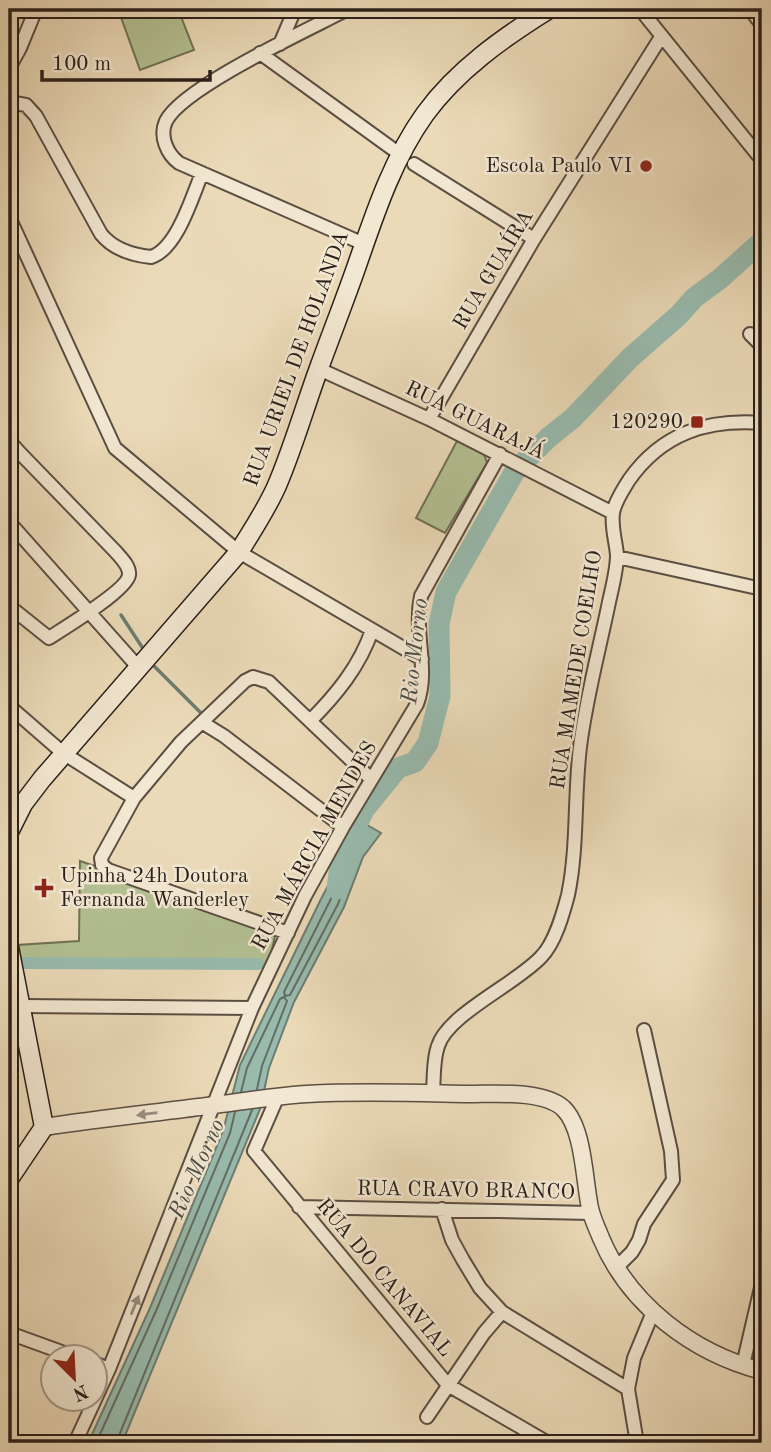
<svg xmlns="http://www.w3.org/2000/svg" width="771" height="1452" font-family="'Old Standard TT',serif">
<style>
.green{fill:#b3c092;stroke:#6f7056;stroke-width:2}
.water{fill:#98bbae;stroke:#6c7d73;stroke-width:2}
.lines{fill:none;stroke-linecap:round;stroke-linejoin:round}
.shore{stroke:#626e64;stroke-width:2}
.stream{stroke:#6c7d73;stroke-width:3.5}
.canal{stroke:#98bbae;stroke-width:12}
.river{stroke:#98bbae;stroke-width:21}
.minor-casing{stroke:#5b4e42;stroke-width:16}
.tertiary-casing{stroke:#5b4e42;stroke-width:19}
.secondary-casing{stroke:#2b201a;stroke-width:21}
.minor{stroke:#f2e7d1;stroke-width:12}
.tertiary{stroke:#f2e7d1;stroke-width:16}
.secondary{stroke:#f2e7d1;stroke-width:18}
.oneway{fill:#988d7f}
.poi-dot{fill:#8f2418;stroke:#f2e7d1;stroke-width:2.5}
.labels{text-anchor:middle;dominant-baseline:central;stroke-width:5;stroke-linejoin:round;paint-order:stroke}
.poi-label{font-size:21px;fill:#2b201a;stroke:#f2e7d1;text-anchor:end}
.street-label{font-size:21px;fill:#2b201a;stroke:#f2e7d1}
.water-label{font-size:23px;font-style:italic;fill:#4c4e46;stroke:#f2e7d1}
</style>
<rect width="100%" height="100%" fill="#ebdab8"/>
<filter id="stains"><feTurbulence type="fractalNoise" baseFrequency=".00286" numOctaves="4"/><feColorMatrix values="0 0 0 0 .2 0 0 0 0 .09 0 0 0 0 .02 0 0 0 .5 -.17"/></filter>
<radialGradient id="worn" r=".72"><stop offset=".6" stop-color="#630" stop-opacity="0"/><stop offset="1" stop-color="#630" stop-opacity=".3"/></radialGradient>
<path class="green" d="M118,9h60l16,41 -54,20z
M457,441l27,13 3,9 -42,70 -29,-15z
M80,861l21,7 6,6 168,62 -7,32 -20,-2 -226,-1 -5,-20 62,-4z"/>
<path class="water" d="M362,822l19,11 -18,24 -19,50 -50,95 -25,66 -9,41 -138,334h-34l62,-135 73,-177 17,-66 81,-166z"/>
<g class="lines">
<path class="shore" d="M343,875l4,4 -9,25 -48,91 -5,1 -1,-4z
M241,1092l6,-24 33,-69 4,-2 3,4 -25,65 -5,23
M96,1443l60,-132 74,-178 5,-21
M116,1443l136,-333"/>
<path class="stream" d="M121,615l21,32
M152,664l49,49"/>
<path class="canal" d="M21,963l237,1"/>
<path class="river" d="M337,889l4,-32 6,-13 9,-9 1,-11 7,-14 34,-42 17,-6 13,-19 12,-47 -1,-72 7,-32 69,-121 33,-33 25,-20 57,-60 49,-43 15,-17 27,-20 41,-37"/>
<defs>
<path id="minor" d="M348,9c-38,20 -165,78 -182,112 -7,15 1,33 13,42l185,81
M640,9l122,151
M750,9l12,16
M280,44l15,-35
M260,53l141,102
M9,68l11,-20 16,-39
M9,102l17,3 10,11 65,118c12,15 31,21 50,23 26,-8 41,-60 51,-84
M414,164l120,75
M9,217l106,231 124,104 183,107
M750,334l12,12
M319,369l110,50 184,94
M429,419l105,-180 127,-202
M9,431l3,13 7,8 96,99c6,7 15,15 14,24 -2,15 -66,54 -80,63l-40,-32
M9,522l129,145
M617,557l145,32
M9,706l54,47 71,45
M310,721c26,-26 50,-55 62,-91
M203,723l21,13 119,91
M288,933l-180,-63 -6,-5 -1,-7 33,-60 47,-56 64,-61 8,-4 16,5 102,97
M21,1006l231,2
M433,1093c1,-15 0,-33 5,-47 10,-32 78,-62 103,-89 14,-14 22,-43 27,-62 10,-48 6,-99 12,-148 6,-49 19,-96 29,-145 3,-14 8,-32 8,-47 -1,-13 -6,-28 -4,-42 2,-12 10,-23 16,-33 33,-47 78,-61 133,-57
M277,1098l-23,53 194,234 100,58
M299,1207l292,6
M442,1209l10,31 11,20 17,28 22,24 126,77
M616,1268l16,-16 7,-12 5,-16 29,-44 -2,-29 -27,-121
M9,1333l69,25
M94,1363l15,6
M743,1365l19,-82
M427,1417l57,-84 18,-21
M75,1443l34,-74 143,-361 53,-112 38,-69 74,-123c13,-35 -4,-72 4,-108l79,-142
M637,1443l-9,-54 6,-31 19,-46"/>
<path id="tertiary" d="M44,1127c54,-8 109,-14 163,-21 33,-4 66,-10 100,-12 54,-3 109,-1 163,0 25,0 73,-4 93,14 21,20 21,72 27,100 2,10 7,20 11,30 28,67 92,115 161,133"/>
<path id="secondary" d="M9,832l14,-28 19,-25 197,-227c14,-23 29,-45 39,-69 16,-38 27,-77 41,-115 12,-33 25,-66 37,-100 18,-52 36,-108 69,-154 32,-44 79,-77 124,-105
M9,947l35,180 -35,52"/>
</defs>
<use href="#minor" class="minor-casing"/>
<use href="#tertiary" class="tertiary-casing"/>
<use href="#secondary" class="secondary-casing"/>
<use href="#minor" class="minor"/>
<use href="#tertiary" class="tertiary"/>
<use href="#secondary" class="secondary"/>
</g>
<defs><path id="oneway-solid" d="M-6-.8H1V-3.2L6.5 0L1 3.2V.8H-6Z" transform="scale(1.75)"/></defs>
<g class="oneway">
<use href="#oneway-solid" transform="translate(147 1114) rotate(173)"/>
<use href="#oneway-solid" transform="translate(135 1305) rotate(-68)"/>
</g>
<g class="poi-dot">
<circle cx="646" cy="166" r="7"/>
<rect x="690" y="415" width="14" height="14" rx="3.5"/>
<path d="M40.5 877.5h7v7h7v7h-7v7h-7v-7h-7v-7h7z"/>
</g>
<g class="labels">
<g class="poi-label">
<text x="632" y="166">Escola Paulo VI</text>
<text x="683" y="422">120290</text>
<text x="60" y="876" text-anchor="start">Upinha 24h Doutora<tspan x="60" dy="24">Fernanda Wanderley</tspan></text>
</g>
<g class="street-label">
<text transform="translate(494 270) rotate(-59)">RUA GUAÍRA</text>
<text transform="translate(297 359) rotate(-70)">RUA URIEL DE HOLANDA</text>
<text transform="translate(475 421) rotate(26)">RUA GUARAJÁ</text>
<text transform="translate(577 670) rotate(-81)">RUA MAMEDE COELHO</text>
<text transform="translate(315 846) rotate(-61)">RUA MÁRCIA MENDES</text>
<text transform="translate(466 1191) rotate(1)">RUA CRAVO BRANCO</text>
<text transform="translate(384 1278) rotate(50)">RUA DO CANAVIAL</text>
</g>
<g class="water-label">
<text transform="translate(415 651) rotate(-84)">Rio Morno</text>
<text transform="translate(197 1169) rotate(-66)">Rio Morno</text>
</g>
</g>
<rect width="771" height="1452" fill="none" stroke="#ebdab8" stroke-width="35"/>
<rect x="10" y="10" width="750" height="1431" fill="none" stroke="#2b201a" stroke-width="3.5"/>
<rect x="18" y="18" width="736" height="1417" fill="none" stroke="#2b201a" stroke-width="2"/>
<g transform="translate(74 1378) rotate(156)"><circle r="33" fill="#f2e7d1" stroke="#a29788" stroke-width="2"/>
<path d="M0-5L12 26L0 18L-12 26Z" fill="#8f2418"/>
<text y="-10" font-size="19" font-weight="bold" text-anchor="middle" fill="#2b201a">N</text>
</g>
<path d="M42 70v10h168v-10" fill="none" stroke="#2b201a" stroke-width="3.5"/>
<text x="52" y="70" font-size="21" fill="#2b201a" stroke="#f2e7d1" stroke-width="5" paint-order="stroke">100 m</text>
<rect width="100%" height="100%" filter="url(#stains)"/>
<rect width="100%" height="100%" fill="url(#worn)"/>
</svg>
